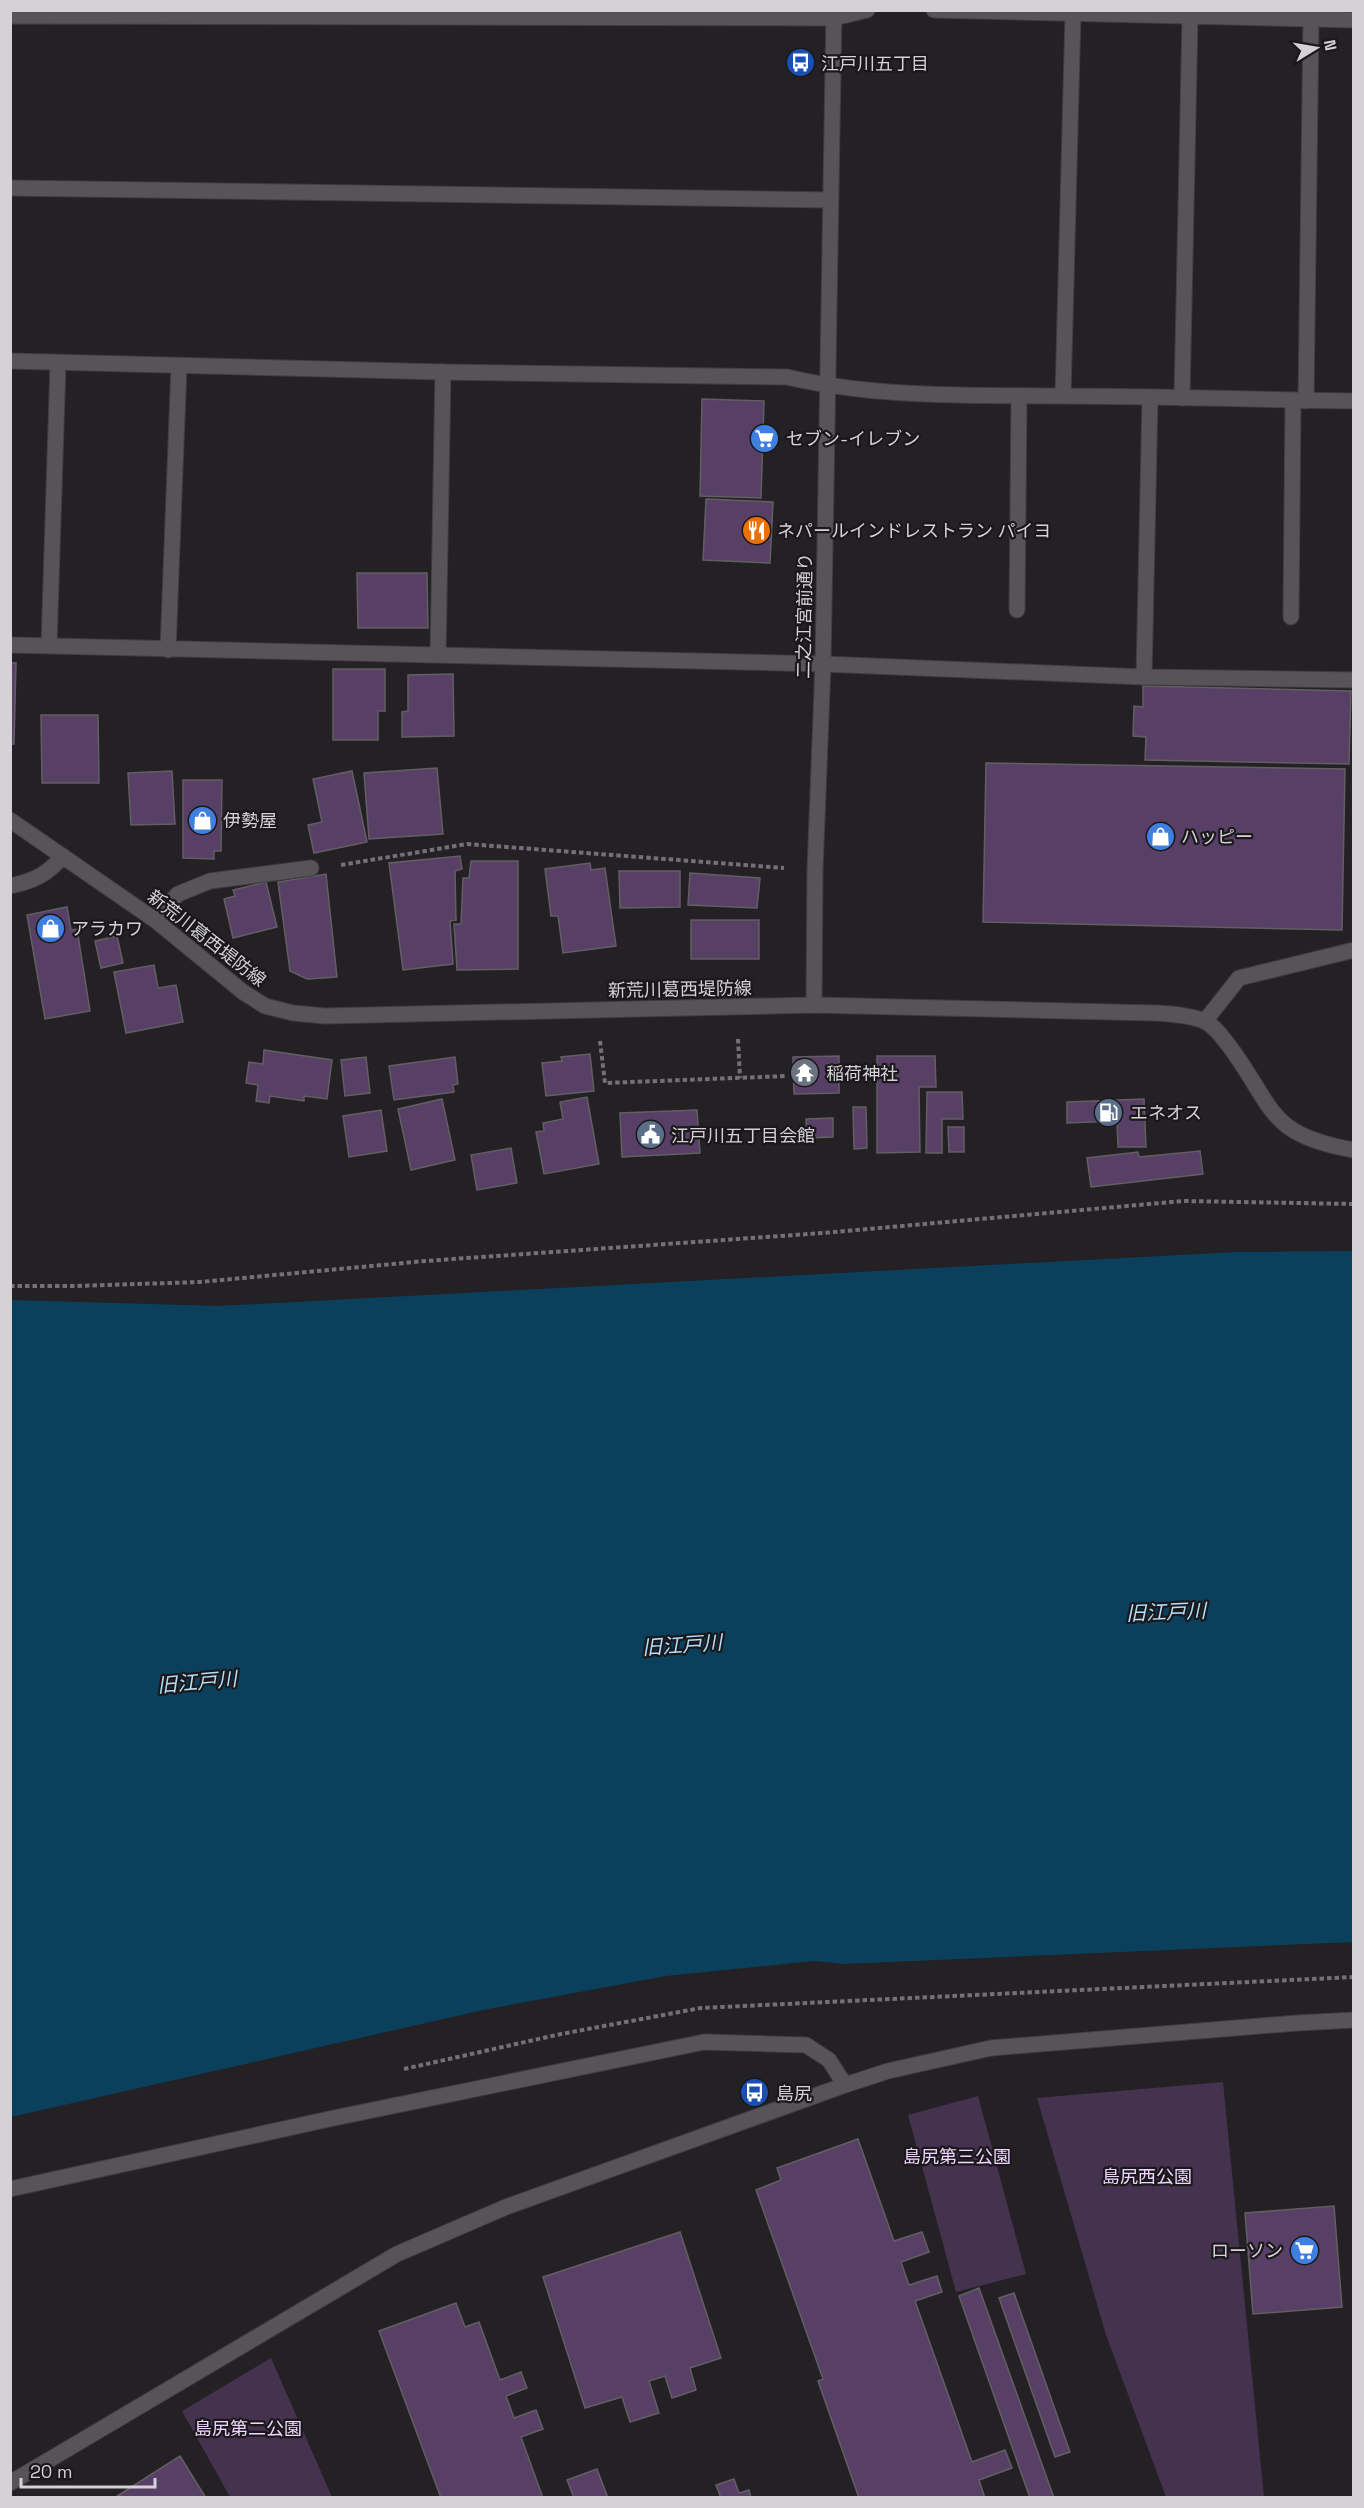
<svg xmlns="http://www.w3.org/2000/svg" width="1364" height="2508" font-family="'Space Grotesk','Noto Sans JP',sans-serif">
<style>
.green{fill:#45324f}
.water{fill:#0b405c}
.building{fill:#583f66;stroke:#625f63;stroke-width:1.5}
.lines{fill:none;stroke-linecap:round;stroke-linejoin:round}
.service-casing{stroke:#403e41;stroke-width:17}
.minor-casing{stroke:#403e41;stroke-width:17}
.tertiary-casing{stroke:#403e41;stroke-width:17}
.secondary-casing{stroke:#403e41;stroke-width:17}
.path{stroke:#737174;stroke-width:4;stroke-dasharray:4.5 3;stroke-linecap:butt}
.service{stroke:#575458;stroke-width:15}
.minor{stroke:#575458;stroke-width:15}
.tertiary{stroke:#575458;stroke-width:15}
.secondary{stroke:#575458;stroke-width:15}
.labels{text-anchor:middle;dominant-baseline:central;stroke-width:4.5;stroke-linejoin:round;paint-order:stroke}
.poi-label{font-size:18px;fill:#d4d2d5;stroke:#1a181b;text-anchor:start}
.street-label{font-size:18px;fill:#d4d2d5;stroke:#1a181b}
.park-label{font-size:18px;fill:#f0d6fe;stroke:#1a181b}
.water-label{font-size:20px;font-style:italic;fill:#b3dffb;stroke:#1a181b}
</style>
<rect width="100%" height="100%" fill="#232124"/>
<path class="green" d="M1223,2082l41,415h-98l-60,-162 -69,-237z
M978,2096l48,178 -70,18 -48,-177z
M271,2358l61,139h-102l-48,-86z"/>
<path class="water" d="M1353,1251v691l-510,22 -29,-3 -148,15 -183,34 -472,107v-817l208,6 1017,-54z"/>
<path class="building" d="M702,399l62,2 -3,97 -61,-2z
M706,499l67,3 -3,61 -67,-3z
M357,573h70l1,55h-70z
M10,663h6l-2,81h-4z
M333,669h52v42h-7v29h-45z
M453,674l1,62 -52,1v-25l6,-1v-36z
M1143,686l208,5 -2,73 -204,-4 1,-23 -13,-1 1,-30 9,1z
M41,715h57l1,68h-57z
M986,763l359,6 -3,161 -359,-8z
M437,768l6,66 -74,5 -5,-66z
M172,771l3,53 -44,1 -3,-52z
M352,771l15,71 -53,11 -6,-28 14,-3 -9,-43z
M183,780h39l-1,71h-7v8l-31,-1z
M460,856l2,13 -7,2 1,49 -6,1 3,43 -50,6 -14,-107z
M471,861h47v108l-61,1 -3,-46h7l2,-46h6z
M590,863l1,7 14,-2 11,78 -53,7 -5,-37h-7l-6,-47z
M619,871h61v36l-60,1z
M690,873l70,5 -3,30 -69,-3z
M326,874l11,103 -30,2 -17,-8 -12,-89z
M266,882l11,45 -44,11 -9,-39 11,-3 -2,-6z
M67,907l4,23 6,-1 13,82 -45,8 -18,-104z
M691,920h68v39h-68z
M117,936l6,27 -22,5 -6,-27z
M154,965l4,23 18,-3 7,37 -57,11 -12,-61z
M264,1050l68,10 -5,39 -23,-3v5l-34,-5 -1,7 -13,-2 2,-16 -12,-2 3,-21 14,2z
M590,1054l4,37 -48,5 -4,-33 20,-2 -1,-4z
M839,1056v37l-45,1 -1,-37z
M877,1056h58l1,31h-17l1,65 -43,1z
M366,1057l4,36 -25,3 -4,-36z
M455,1057l3,27 -5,1 1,7 -60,8 -5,-34z
M927,1092h35l1,27h-21v34h-16z
M587,1097l12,67 -55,10 -8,-42 8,-1 -1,-8 20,-4 -3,-17z
M442,1099l13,61 -44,10 -13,-61z
M1144,1099l2,48h-28l-1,-26 -50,2v-21z
M853,1107h13l1,41 -13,1z
M381,1110l6,41 -38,6 -6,-41z
M697,1110l3,43 -78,4 -2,-44z
M833,1118v19l-26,1 -1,-19z
M948,1127h16v25h-15z
M511,1148l6,35 -40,7 -6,-35z
M1200,1151l3,23 -112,13 -4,-29 51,-6 1,5z
M858,2139l36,102 28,-9 7,20 -28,10 8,23 28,-9 5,16 -27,9 57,161 33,-12 7,18 -33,12 6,18h-126l-41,-117 5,-2 -67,-189 25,-10 -4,-12z
M1334,2206l8,101 -89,7 -8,-101z
M680,2232l41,126 -31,10 6,22 -24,8 -7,-22 -16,5 10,32 -29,9 -8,-25 -37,11 -42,-131z
M979,2288l75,210h-24l-71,-202z
M1014,2293l56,159 -15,5 -56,-159z
M456,2303l9,24 14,-5 21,58 21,-8 6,16 -21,8 8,22 22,-8 7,19 -22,8 22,61h-102l-62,-167z
M180,2456l26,42h-92z
M597,2469l11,29h-34l-7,-18z
M734,2479l5,14 10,-3 2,8h-30l-5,-13z"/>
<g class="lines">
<defs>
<path id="service" d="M934,10l420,10
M834,18l33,-8
M10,188l820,12
M1182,398l8,-381
M1306,401l5,-382
M1017,610l2,-214
M1291,617l2,-216
M10,645l813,19 321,13 210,3
M49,646l9,-283
M168,650l11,-284
M438,655l5,-283
M1144,677l6,-279
M155,920l23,-26 32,-13 101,-13"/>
<path id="minor" d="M10,16l824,2
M10,361l433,11 344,5c89,21 184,18 276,19 97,0 194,4 291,5
M1063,396l10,-382
M10,886c24,-5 38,-12 53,-30
M1205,1021l34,-43 115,-28
M10,2189l324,-71 370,-76 102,3 23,15 16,25
M10,2483l387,-229 109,-47 339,-122 43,-14 103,-23 306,-25 57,-3"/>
<path id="tertiary" d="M814,1005l1,-135 8,-206 11,-654"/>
<path id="secondary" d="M10,820l145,100 88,72 22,14 28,7 32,3 489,-11 340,8c16,1 35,2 50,8 11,5 19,17 26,26 45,61 37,88 124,103"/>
</defs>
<use href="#service" class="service-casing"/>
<use href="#minor" class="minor-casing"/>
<use href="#tertiary" class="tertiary-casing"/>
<use href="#secondary" class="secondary-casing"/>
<path class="path" d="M341,865l126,-21 317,24
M738,1039l2,39
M600,1041l5,42 182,-7
M10,1286h65l125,-4 225,-21 398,-28 360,-32 171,3
M404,2069l157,-35 140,-26 653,-31"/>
<use href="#service" class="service"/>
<use href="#minor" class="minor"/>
<use href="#tertiary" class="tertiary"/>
<use href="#secondary" class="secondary"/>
</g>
<defs>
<symbol id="bus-disc" viewBox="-11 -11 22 22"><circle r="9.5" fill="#1a4fb4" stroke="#1a181b"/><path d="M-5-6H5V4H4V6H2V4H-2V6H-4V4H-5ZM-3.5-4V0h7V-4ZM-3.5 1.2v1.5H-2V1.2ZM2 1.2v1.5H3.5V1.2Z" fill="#fff"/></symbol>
<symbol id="supermarket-disc" viewBox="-11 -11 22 22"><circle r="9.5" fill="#3f7fe0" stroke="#1a181b"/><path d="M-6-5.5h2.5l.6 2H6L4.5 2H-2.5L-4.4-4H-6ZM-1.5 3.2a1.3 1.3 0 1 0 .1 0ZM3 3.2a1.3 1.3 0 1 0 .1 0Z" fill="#fff"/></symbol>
<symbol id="restaurant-disc" viewBox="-11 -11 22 22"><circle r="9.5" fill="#e8710a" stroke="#1a181b"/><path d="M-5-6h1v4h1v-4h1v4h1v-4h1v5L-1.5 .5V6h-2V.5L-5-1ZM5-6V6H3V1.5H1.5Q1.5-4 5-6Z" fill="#fff"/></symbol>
<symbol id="shop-disc" viewBox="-11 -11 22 22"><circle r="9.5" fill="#3f7fe0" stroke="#1a181b"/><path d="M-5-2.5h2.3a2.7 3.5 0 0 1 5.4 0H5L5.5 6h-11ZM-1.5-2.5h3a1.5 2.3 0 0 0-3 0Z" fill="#fff"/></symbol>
<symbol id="temple-disc" viewBox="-11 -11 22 22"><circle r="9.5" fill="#6b7280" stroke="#1a181b"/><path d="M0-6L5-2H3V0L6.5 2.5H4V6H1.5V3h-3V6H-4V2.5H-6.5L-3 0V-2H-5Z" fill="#fff"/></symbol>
<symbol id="fuel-disc" viewBox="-11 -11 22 22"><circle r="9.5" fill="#5c6f8a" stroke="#1a181b"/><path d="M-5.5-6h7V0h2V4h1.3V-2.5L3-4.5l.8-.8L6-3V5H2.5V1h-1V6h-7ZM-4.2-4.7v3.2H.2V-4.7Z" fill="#fff"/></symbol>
<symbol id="civic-disc" viewBox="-11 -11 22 22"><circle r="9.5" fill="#5c6f8a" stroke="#1a181b"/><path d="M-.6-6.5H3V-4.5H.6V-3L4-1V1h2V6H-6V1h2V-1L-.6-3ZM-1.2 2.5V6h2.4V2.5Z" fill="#fff"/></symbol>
</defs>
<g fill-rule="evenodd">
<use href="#bus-disc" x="784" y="46" width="33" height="33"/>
<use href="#supermarket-disc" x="748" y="422" width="33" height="33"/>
<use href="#restaurant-disc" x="740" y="514" width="33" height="33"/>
<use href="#shop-disc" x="186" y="804" width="33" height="33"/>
<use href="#shop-disc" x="1144" y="820" width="33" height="33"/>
<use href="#shop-disc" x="34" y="912" width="33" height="33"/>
<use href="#temple-disc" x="788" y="1056" width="33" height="33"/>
<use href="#fuel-disc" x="1092" y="1096" width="33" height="33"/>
<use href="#civic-disc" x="634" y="1118" width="33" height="33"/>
<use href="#bus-disc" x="738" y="2076" width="33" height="33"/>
<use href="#supermarket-disc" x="1288" y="2234" width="33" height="33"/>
</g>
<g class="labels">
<g class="poi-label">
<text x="821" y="63">江戸川五丁目</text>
<text x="786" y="438">セブン-イレブン</text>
<text x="777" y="530">ネパールインドレストラン パイヨ</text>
<text x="223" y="820">伊勢屋</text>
<text x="1181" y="836">ハッピー</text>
<text x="71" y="928">アラカワ</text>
<text x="826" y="1073">稲荷神社</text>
<text x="1130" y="1112">エネオス</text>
<text x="671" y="1135">江戸川五丁目会館</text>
<text x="776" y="2093">島尻</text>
<text x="1283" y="2250" text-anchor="end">ローソン</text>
</g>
<g class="street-label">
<text transform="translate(804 616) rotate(-89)">二之江宮前通り</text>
<text transform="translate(207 938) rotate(38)">新荒川葛西堤防線</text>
<text transform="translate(680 989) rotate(-1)">新荒川葛西堤防線</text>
</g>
<g class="park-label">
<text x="957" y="2156">島尻第三公園</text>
<text x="1147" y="2176">島尻西公園</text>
<text x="248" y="2428">島尻第二公園</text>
</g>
<g class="water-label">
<text transform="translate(1166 1612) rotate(-2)">旧江戸川</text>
<text transform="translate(682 1645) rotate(-4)">旧江戸川</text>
<text transform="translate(197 1682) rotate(-5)">旧江戸川</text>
</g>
</g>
<rect width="1364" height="2508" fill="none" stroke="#d4d2d5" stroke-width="24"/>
<g transform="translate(1316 48) rotate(79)" stroke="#1a181b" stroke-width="4.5" paint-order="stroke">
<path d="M0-4.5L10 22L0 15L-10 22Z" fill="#d4d2d5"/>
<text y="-9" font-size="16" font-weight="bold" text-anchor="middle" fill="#d4d2d5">N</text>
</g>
<path d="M21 2478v9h134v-9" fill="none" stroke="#d4d2d5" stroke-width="3"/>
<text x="30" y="2478" font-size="18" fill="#d4d2d5" stroke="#1a181b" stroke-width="4.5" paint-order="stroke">20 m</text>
</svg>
